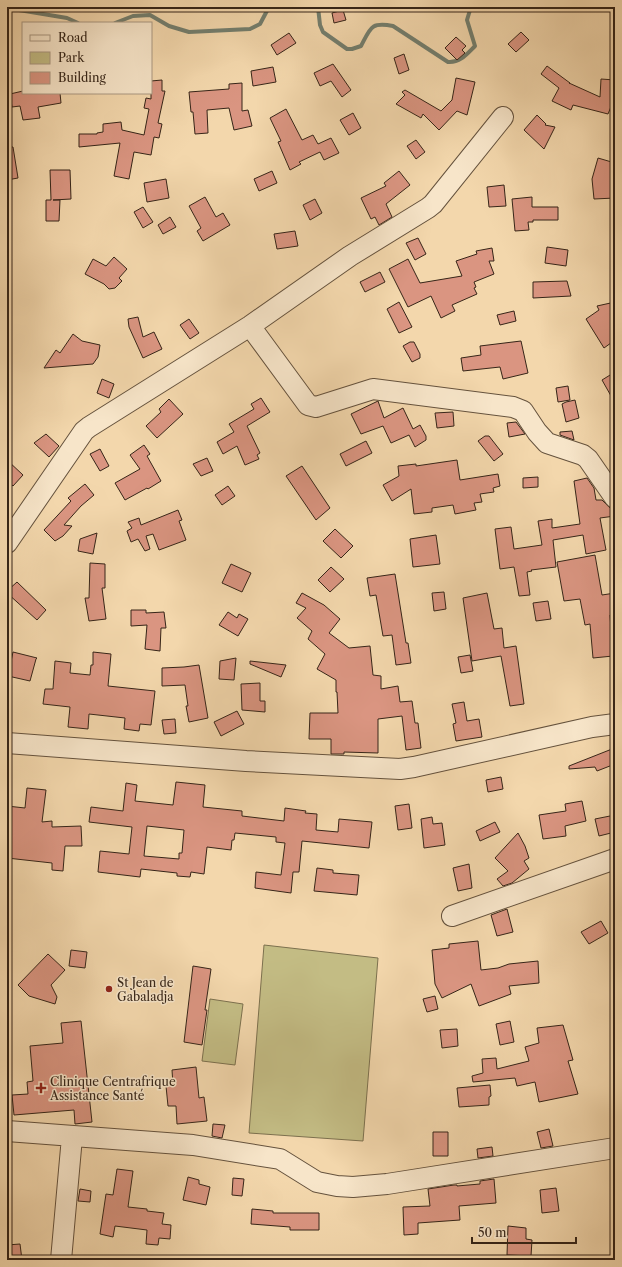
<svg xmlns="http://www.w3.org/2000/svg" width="622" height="1267" font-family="'Libre Caslon Text',serif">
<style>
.green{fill:#c3bc84;stroke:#7c704e}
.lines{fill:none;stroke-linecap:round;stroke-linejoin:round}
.stream{stroke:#737e6e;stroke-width:4}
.building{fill:#da9581;stroke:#362518;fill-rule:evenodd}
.minor-casing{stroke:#65523d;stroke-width:22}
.minor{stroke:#f7e5c9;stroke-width:20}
.poi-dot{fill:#8f2418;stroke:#f7e5c9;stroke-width:1.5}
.labels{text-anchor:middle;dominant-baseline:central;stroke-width:3;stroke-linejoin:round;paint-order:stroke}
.poi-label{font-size:12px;fill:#362518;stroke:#f7e5c9;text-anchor:start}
</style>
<rect width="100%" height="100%" fill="#f3d7ac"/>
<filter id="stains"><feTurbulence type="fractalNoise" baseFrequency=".005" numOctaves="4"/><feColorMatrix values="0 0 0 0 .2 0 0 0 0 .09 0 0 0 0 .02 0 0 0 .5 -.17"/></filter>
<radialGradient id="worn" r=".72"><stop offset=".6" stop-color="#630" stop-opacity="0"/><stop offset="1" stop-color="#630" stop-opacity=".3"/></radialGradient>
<path class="green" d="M264,945l114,13 -15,183 -114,-8z
M210,999l33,5 -8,61 -33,-4z"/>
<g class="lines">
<path class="stream" d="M318,7l2,18 3,7 24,17h5l9,-3c10,-19 10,-24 32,-20l55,36c12,1 19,-8 27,-16l-8,-26 3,-10 6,-3
M7,8l60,10 11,5
M115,23l18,-7 17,-1 19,11 20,6 61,-3 10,-5 9,-17"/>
</g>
<path class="building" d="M343,10l3,10 -12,3 -2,-10z
M521,32l8,8 -13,12 -8,-8z
M289,33l7,10 -19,12 -6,-10z
M456,37l10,9 -4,4 3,3 -8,7 -12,-12z
M404,54l5,16 -10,4 -5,-16z
M333,64l18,26 -9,7 -11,-16 -11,5 -6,-13z
M547,66l23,17h-1l31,14 1,-18 14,1v17l-7,17 -35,-9 -2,5 -19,-9 7,-13 -18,-14z
M273,67l3,15 -23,4 -2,-15z
M456,78l19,4 -8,33 -10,-4 -18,19 -16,-16 -2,4 -25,-14 9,-9 -3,-3 3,-2 36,21 11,-11z
M162,80v11h3l-7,32 4,1 -3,14 -5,-1 -3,18 -17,-3 -5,27 -15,-3 6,-33 -41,4v-13h18v-1l6,-1v-8l18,-2 1,8 22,5 5,-26 -5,-1 2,-10 5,1v-18z
M242,83v28l6,-1 4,16 -18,4 -5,-22 -22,2 1,23 -13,1 -2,-22h-2l-2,-20 40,-3v-5z
M23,91v2h37l1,10 -23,4 2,11 -17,2 -3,-14 -8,1 -2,-13z
M286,109l16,31 11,-5 5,9 13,-6 8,15 -15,7 -4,-8 -21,10 2,2 -11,6 -12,-28 3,-1 -11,-23z
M353,113l8,15 -12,7 -9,-15z
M537,115l9,9 -1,1 10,2 -11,22 -20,-19z
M416,140l9,12 -9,7 -9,-13z
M7,147h6l5,31 -11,2z
M598,158l17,5 -1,10 1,25 -21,1 -2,-20z
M50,170h20l1,29 -18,1h7l-1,21h-13v-21h5z
M272,171l5,12 -18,8 -5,-12z
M399,171l11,14 -24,19 6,13 -13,8 -4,-8 -4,2 -10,-21 25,-12 -2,-3z
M166,179l3,19 -22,4 -3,-19z
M504,185l2,21 -17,1 -2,-20z
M205,197l11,20 7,-4 7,12 -27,16 -6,-10 4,-3 -12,-22z
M532,197v10h26v13h-25v2h-5l1,8 -14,1 -3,-32z
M315,199l7,14 -12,7 -7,-15z
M143,207l10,15 -10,6 -9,-16z
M170,217l6,10 -13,7 -5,-9z
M295,231l3,15 -21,3 -3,-15z
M418,238l8,16 -11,6 -9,-17z
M547,247l21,3 -2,16 -21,-3z
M492,248l2,13h-5l5,13 -20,8 2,5 -2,1 3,6 -25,11 3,6 -14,7 -10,-22 -23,11 -19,-38 19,-10 12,24 42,-7 -6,-15 21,-7 -1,-3z
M114,257l13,12 -8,9 3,3 -7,7 -6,1 -5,-5 -19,-10 8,-15 13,7z
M380,272l5,10 -20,10 -5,-10z
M567,281l4,15 -38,2v-16z
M399,302l13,25 -13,6 -12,-24z
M615,302v38l-11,8 -18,-29 13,-9 -2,-4z
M514,311l2,10 -16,4 -3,-10z
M138,317l5,20 11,-5 8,17 -19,9 -14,-31 -1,-8z
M189,319l10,14 -9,6 -10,-14z
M73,334l9,7 18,4 -2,12 -5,7 -49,4 12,-18 4,3z
M521,341l7,32 -25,6 -3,-12 -37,4 -2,-13 20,-3 -1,-9z
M410,342h4l6,12v4l-8,4 -9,-16z
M615,372v31l-13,-23z
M102,379l12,5 -5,14 -12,-5z
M568,386l2,14 -12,2 -2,-14z
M261,398l9,14 -23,14 13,27 -3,2 2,4 -14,6 -8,-19 -14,8 -6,-12 17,-10 -5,-8 25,-15 -3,-5z
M169,399l14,15 -26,24 -11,-12 15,-14 -2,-3z
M575,400l4,18 -13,4 -4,-18 4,-2z
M378,401l6,17 19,-10 10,21 7,-4 6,11v4l-11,7 -6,-12 -18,8 -8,-17 -22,8 -10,-20z
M453,412l1,14 -17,2 -2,-15z
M516,422l9,12 -16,3 -2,-14z
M572,431l2,9 -14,-5v-3z
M46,434l13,12 -10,11 -15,-14z
M485,436h4l14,18 -9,7 -16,-20z
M366,441l6,12 -26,13 -6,-12z
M144,445l6,9 -3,2 14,25 -13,8 -1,-1 -22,12 -10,-17 25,-14 -10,-14z
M100,449l9,17 -9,5 -10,-17z
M207,458l6,13 -12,5 -8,-12z
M7,460l16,15 -10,11 -6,-5z
M457,460l3,20 38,-6 2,12 -7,2 1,4 -14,2 2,8 -8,1 2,7 -21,4 -2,-9 -21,3v4l-18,2 -3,-25 -19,12 -9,-16 16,-9 -1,-10 18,-2v2z
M302,466l28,42 -14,12 -30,-44z
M538,477v10l-15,1v-10z
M587,478l7,10 2,12h6l8,8 5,1v7l-15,2 6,32 -20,4 -3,-19 -30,5 3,27 -25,3 1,1 -5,1 3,23 -11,1 -5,-29 -14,2 -5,-40 16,-2 3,22 28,-4 -4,-24 14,-2v9l28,-4 -6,-43z
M85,484l9,11 -13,11 -17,19 8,1 -9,10 -8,5 -11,-11 27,-29 -3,-3z
M228,486l7,10 -13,9 -7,-10z
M178,510l4,10 -3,1 7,19 -27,10 -6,-16 -7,2 4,13 -5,2 -7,-12 -7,3 -4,-11 5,-3 -4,-6 11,-4 2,7z
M335,529l18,17 -12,12 -18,-17z
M97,533l-4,21 -15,-3 2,-12z
M436,535l4,29 -27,3 -3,-28z
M595,555l7,40 13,-2v21l-5,1 3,41 -20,2 -3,-34 -5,1 -5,-26 -16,2 -7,-39z
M90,563l15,1v24h-3l4,31 -17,2 -4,-23h4z
M231,564l20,9 -9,19 -20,-9z
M331,567l13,12 -14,13 -12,-12z
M395,574l11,69h2l3,20 -15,2 -4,-30 -9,1 -7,-41 -6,1 -3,-18z
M17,582l29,28 -9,10 -30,-27v-2z
M444,592l2,17 -12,2 -2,-18z
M302,593l22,12 16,14 -11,14 20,15 21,-2 3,29 8,1v13l17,-3 2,16 12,-1 3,22h3l3,25 -15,2 -4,-34 -24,3v34l-34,-1v2h-13v-15h-22l1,-26h28l-1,-21h-1v-12l-19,-11 8,-15 -17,-15 4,-8 -15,-13 9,-10 -10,-5z
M487,593l7,36 8,-1 2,20 12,-2 8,58 -14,2 -9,-50 -29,5 -9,-63z
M548,601l3,18 -15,2 -3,-18z
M131,610h15v3l18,-1 2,16h-5l-1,23 -15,-2 2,-24 -16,1z
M228,612l9,6 2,-4 9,5 -10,17 -19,-11z
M13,652l24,6 -1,1 -6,22 -22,-5z
M93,652l18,2 -3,32 47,5 -4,34 -11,-1 -1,7 -15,-2 1,-11 -36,-4 -1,15 -20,-2 2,-20 -27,-3 2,-15h8l2,-28 16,2 -1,10 20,2 1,-10h2z
M470,655l3,16 -12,2 -3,-16z
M236,658l-2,22 -15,-1 1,-18z
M250,661l36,4 -5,12 -31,-13z
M199,665l9,53 -19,4 -3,-16h2l-3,-21 -23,1v-18l22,-1z
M260,683v18h5v11l-23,-2 -1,-26z
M464,702l3,19 12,-2 3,18 -26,4 -3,-17 3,-1 -4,-19z
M237,711l7,13 -23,12 -7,-14z
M175,719l1,14 -12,1 -2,-14z
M612,749l3,9v6l-18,7 -2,-4 -26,2v-3z
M501,777l2,12 -15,3 -2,-12z
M176,782l29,3 -2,22 39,4v5l42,5 1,-13 21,3 -1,2 12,1 -1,16 22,2 1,-13 33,3 -3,26 -67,-7 -3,31h-6l-2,21 -36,-5 1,-16 25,3 4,-32 -9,-1v-5l-41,-4 -1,7h-2l-1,10 -24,-3 -3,27 -13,-2 -1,5 -13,-1v-3l-36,-4 -1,8 -42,-5 2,-21 29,3 3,-27 -43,-5 2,-15 32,4 3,-28 11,2 -2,16 38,4zM147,826l37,4 -2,23h-3v6l-35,-3z
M27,788l19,2 -4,32 10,-1v6l29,-1 1,20h-17l-2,25 -11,-1v-7l-45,-5v-52l18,2z
M582,801l4,20 -21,5 1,10 -23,3 -4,-24 27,-4 -1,-7z
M409,804l3,24 -14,2 -3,-24z
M615,815v17l-16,4 -4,-17z
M432,817l1,7 9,-1 3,22 -21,3 -3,-29z
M495,822l5,10 -20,9 -4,-10z
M518,833l7,13 4,12 -5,3 5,8 -17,14 -9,3 -6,-7 11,-8 -13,-13z
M469,864l3,24 -14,3 -5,-23z
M317,868l16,2v3l26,2 -2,20 -43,-4z
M507,909l6,23 -16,4 -6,-21z
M601,921l7,12 -19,11 -8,-12z
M478,941l3,29 17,-2 11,-4 29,-3 1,22 -30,3 2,8 -32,12 -8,-22 -29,14 -7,-14 -3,-34 17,-2v-4z
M71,950l16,2 -2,16 -16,-2z
M48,954l17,16 -14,15 6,12 -2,7 -26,-8 -11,-11z
M193,966l18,3 -6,41h2l-5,35 -18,-3z
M435,996l3,13 -11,3 -4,-13z
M81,1021l11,101 -17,2 -1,-14 -60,5 -2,-20 16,-1 -1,-12 6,-1 -3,-35 33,-3 -2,-20z
M510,1021l4,21 -14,3 -4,-21z
M563,1025l10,35 -5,1 10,33 -39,8 -4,-20 -18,4 -2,-8 -42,4 -1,-6 11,-3 -1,-14 14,-1 1,11 32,-8 -4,-14 14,-4 -2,-15z
M457,1029l1,17 -16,2 -2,-18z
M196,1067l3,31 5,-1 3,24 -30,3 -1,-18h-8l-2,-20 7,-1 -1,-15z
M490,1085l1,11 -2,1v8l-30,2 -2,-19z
M213,1124l12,1 -3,13 -10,-2z
M549,1129l4,17 -12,2 -4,-16z
M433,1132h15v24h-15z
M492,1147l1,9 -15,2 -1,-9z
M117,1169l16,2 -5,36 19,2v2l17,2 -2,11 9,1 -1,14 -11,-1 -1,7 -12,-1 1,-14 -32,-4 -2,11 -13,-3 6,-40 7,1z
M188,1177l11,3v4l11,3 -4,18 -23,-5z
M233,1178l11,1 -2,17 -10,-1z
M494,1179l2,24 -37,3 1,14 -42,3v11l-14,1 -1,-28 27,-1 -2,-17 26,-4h3v1l23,-2v-3z
M556,1188l3,23 -17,2 -2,-23z
M80,1189l11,2 -1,11 -12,-1z
M252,1209l21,2v2h46v17h-29v-3l-39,-3z
M508,1226l18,2v11l6,1 -1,16 -24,-1z
M20,1244l2,16h-15v-15z"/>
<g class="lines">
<defs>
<path id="minor" d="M250,326l58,79 8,2 57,-18 140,18 10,4 14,21 10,11 36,12 5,4 27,39
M7,543l77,-112 5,-4 161,-101 100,-70 78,-48 5,-4 70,-87
M7,743l239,18 154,8 14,-2 178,-40 23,-3
M452,916l163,-57
M7,1131l186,14 87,14 37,23 20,4 16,1 34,-3 228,-36
M61,1260l11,-123"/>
</defs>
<use href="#minor" class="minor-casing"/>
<use href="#minor" class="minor"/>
</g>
<g class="poi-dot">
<circle cx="109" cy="989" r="4"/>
<path d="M39 1082h4v4h4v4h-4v4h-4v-4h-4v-4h4z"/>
</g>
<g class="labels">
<g class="poi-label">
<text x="117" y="982">St Jean de<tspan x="117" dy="14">Gabaladja</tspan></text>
<text x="50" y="1081">Clinique Centrafrique<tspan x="50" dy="14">Assistance Santé</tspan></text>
</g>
</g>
<rect width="622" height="1267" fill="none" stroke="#f3d7ac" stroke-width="24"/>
<rect x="8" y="8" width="606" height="1251" fill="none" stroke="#362518" stroke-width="2"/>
<rect x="12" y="12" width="598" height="1243" fill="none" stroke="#362518"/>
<rect x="22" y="22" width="130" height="72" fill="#f7e5c9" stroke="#aa9882"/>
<rect x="30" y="35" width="20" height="6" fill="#f7e5c9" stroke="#aa9882"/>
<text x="58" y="42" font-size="12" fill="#362518">Road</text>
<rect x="30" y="52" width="20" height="12" fill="#c3bc84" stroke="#aa9882"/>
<text x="58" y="62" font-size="12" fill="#362518">Park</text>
<rect x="30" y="72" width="20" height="12" fill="#da9581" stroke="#aa9882"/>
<text x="58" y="82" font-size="12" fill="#362518">Building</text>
<path d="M472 1237v6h104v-6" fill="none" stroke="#362518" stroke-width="2"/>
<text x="478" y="1237" font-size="12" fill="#362518" stroke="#f7e5c9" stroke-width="3" paint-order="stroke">50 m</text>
<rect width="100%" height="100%" filter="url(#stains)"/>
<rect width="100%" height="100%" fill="url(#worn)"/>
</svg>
